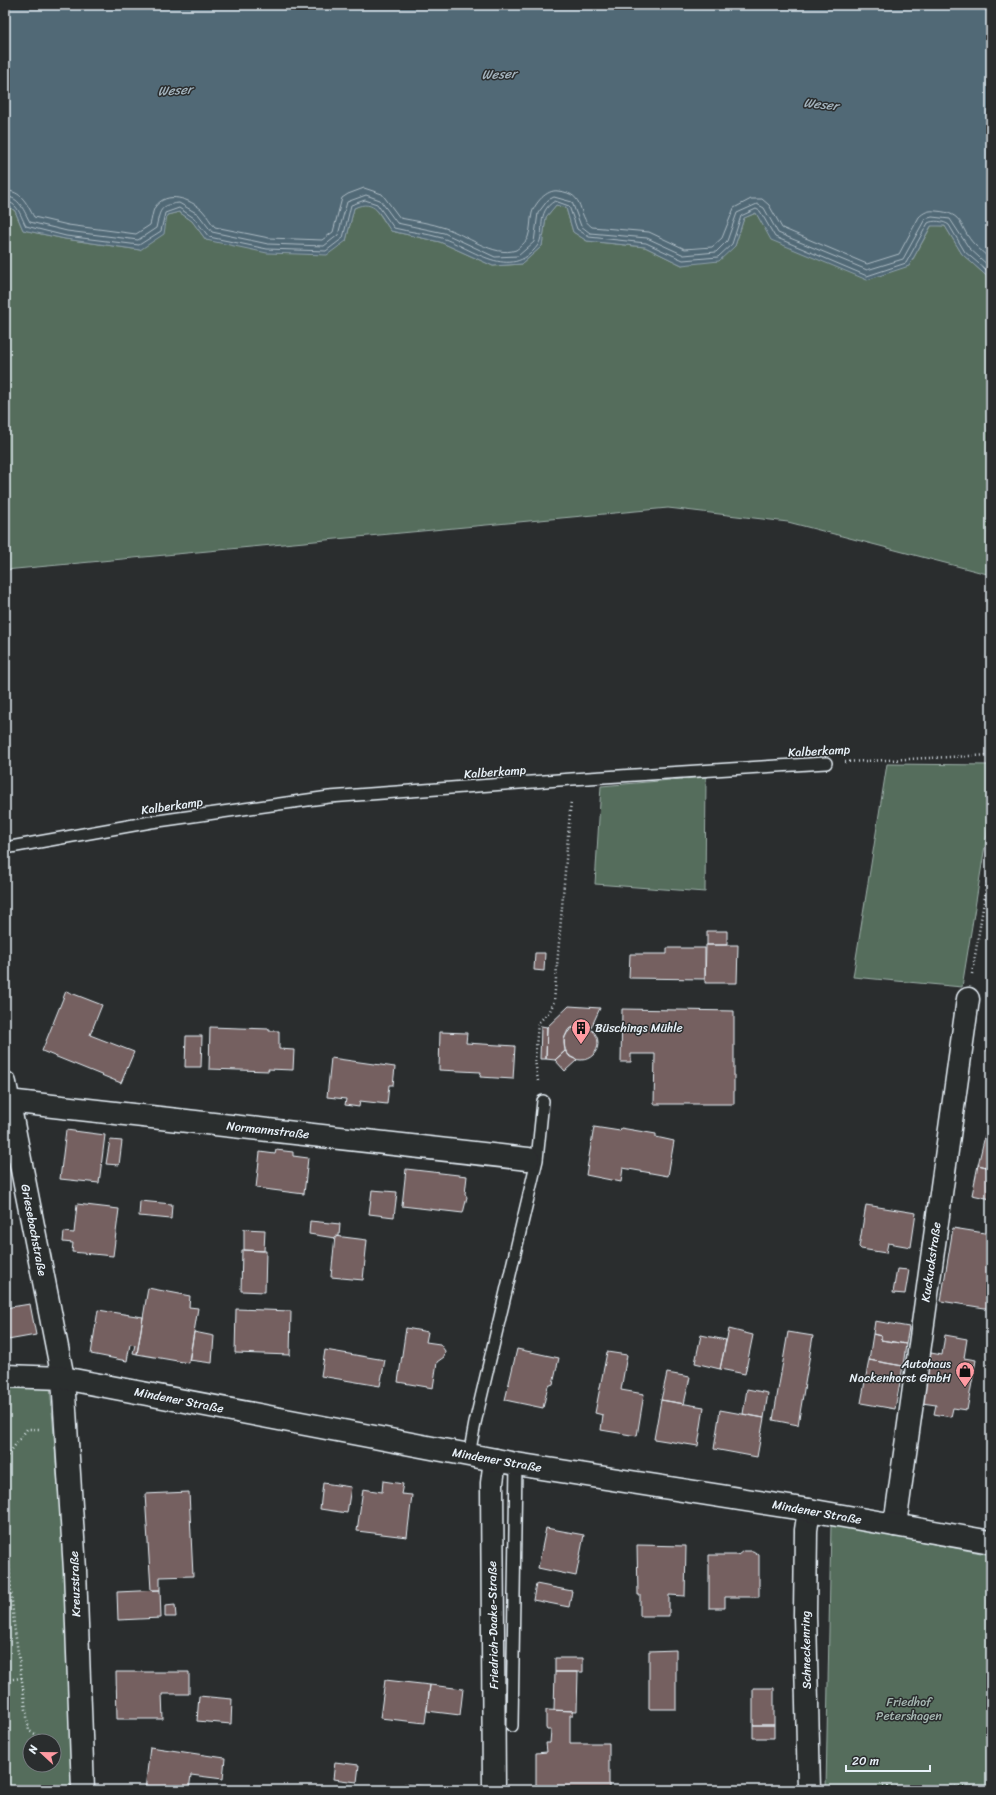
<svg xmlns="http://www.w3.org/2000/svg" width="996" height="1795" font-family="Sriracha,sans-serif">
<style>
.green{fill:#546d5b;stroke:#9eafaa;fill-rule:evenodd}
.water{fill:#516976;stroke:#8d9faa}
.lines{fill:none;stroke-linecap:round;stroke-linejoin:round}
.shore{stroke:#acbbc4;stroke-width:1}
.building{fill:#746160;stroke:#e8f1f8}
.service-casing{stroke:#e8f1f8;stroke-width:14}
.minor-casing{stroke:#e8f1f8;stroke-width:25}
.tertiary-casing{stroke:#e8f1f8;stroke-width:25}
.path{stroke:#e8f1f8;stroke-width:2.5;stroke-dasharray:1 3;stroke-linecap:butt}
.service{stroke:#2a2d2e;stroke-width:11}
.minor{stroke:#2a2d2e;stroke-width:22}
.tertiary{stroke:#2a2d2e;stroke-width:22}
.labels{text-anchor:middle;dominant-baseline:central;stroke-width:3;stroke-linejoin:round;paint-order:stroke}
.street-label{font-size:12px;fill:#e8f1f8;stroke:#2a2d2e}
.poi-label{font-size:12px;fill:#e8f1f8;stroke:#2a2d2e;text-anchor:start}
.park-label{font-size:12px;fill:#a5b6b1;stroke:#2a2d2e}
.water-label{font-size:13px;font-style:italic;fill:#a4b4be;stroke:#2a2d2e}
</style>
<rect width="100%" height="100%" fill="#2a2d2e"/>
<filter id="ink" filterUnits="userSpaceOnUse"><feTurbulence type="fractalNoise" baseFrequency=".025" numOctaves="2"/><feDisplacementMap in="SourceGraphic" scale="8" xChannelSelector="R" yChannelSelector="G"/><feConvolveMatrix kernelMatrix="1 2 1 2 8 2 1 2 1" color-interpolation-filters="sRGB"/></filter>
<g filter="url(#ink)">
<path class="green" d="M364,203l10,3 17,25 49,11 53,24 29,-2 20,-18 4,-29 10,-12 10,3 7,24 14,9 58,6 37,18 53,-19 9,-28 12,-5 16,27 137,26 23,-41 13,1 17,28 29,26v295l-203,-53 -120,-14 -663,62v-364l2,-1 8,6 8,19 42,9 75,11 27,-35 12,-3 13,9 14,19 140,1 8,-33z
M887,764l104,1v44l-29,178 -109,-10z
M706,777l-1,115 -110,-8 6,-98z
M50,1385l32,405h-77v-404zM30,1741h24v24h-24z
M831,1524l160,31v235h-165z"/>
<path class="water" d="M5,5h986v275l-29,-26 -17,-28h-14l-22,40 -42,14 -96,-40 -15,-27 -12,5 -9,28 -16,15 -37,4 -37,-18 -58,-6 -14,-9 -7,-24 -10,-3 -10,12 -4,29 -20,18 -29,2 -53,-24 -49,-11c-11,-15 -15,-33 -37,-23l-8,33 -19,14 -60,-2 -61,-13 -14,-19 -13,-9 -12,3 -3,19 -24,16 -75,-11 -42,-9 -8,-19 -7,-6 -3,1z"/>
<g class="lines">
<path class="shore" d="M5,191c17,-1 22,14 29,26l34,8 68,9 14,-9c2,-6 2,-13 5,-18 12,-17 35,-8 47,3 5,5 8,12 13,17l54,11 53,2 11,-8 9,-34 6,-4 16,-6 18,6 18,24c15,3 31,5 45,10 20,6 49,30 71,22 3,-2 11,-9 12,-13 3,-8 2,-16 4,-24 3,-10 15,-24 26,-22 30,3 17,24 34,36l57,5 36,17 27,-2 10,-9 12,-30 17,-9h11l7,6 13,23 85,36 32,-10 20,-37c5,-5 10,-7 17,-6 30,2 22,17 39,34 5,5 11,10 16,15
M5,197c15,-1 19,15 25,25l37,9 71,9 18,-12c4,-17 3,-23 23,-25l19,11 14,18 56,12 56,2 14,-11 9,-33 19,-7 14,5 17,23 47,10 51,24 23,-1 16,-14 4,-29 10,-13 6,-3 18,5 9,24 9,7 57,5 37,17 32,-3 11,-11 10,-28 20,-9 7,4 14,25 89,37 36,-11 22,-40 7,-2 18,2 19,29 22,20
M5,202c13,-1 16,16 21,24l40,10 73,9 22,-14 4,-18 14,-5 15,10 15,19 58,12 59,2 17,-13 8,-33 14,-5 12,4 17,24c15,4 32,5 48,10 30,10 69,45 96,7 8,-12 -3,-33 17,-44l14,5 8,23 12,8 57,6 37,17 35,-3 14,-13 9,-28 15,-7 4,2 15,26 92,39 39,-13 22,-40c5,-3 16,-2 21,2l16,27 26,22"/>
</g>
<path class="building" d="M707,931h20v14h-20z
M706,945h32l-1,38h-32z
M667,948h38v31l-76,-1 1,-24h37z
M535,953h10l-1,18 -10,-1z
M66,991l36,14 -12,30 44,17 -13,31 -79,-32z
M569,1006l31,2 -9,20 -4,-2 -10,-1 -9,5 -4,9 1,12 -10,9 -9,-1 1,-32z
M622,1009l112,2v93h-80l1,-50h-24v8h-10z
M564 1043a17 17 0 1 1 34 0a17 17 0 1 1-34 0Z
M541,1026l6,1 -1,32h-6z
M210,1027l59,2v2h10v18l15,1 -1,20 -25,-1 1,2 -60,-2z
M991,1029v23l-4,-1z
M440,1032l27,1 -1,10 49,3 -2,33 -33,-2 1,-5 -42,-2z
M186,1036h16l-1,31h-16z
M565,1051l5,6 7,3 -12,11 -10,-11z
M331,1058l64,9 -2,18h-4l-2,19 -27,-3 -1,6 -14,-2 1,-6 -19,-2z
M991,1111v57l-13,-3z
M594,1127l26,4 1,-3 35,6v3l18,4 -6,35 -45,-8 -2,14 -35,-7z
M66,1130l39,5 -6,48 -39,-4z
M110,1140l12,1 -3,24 -13,-1z
M276,1150l17,2v4l15,2 -4,36 -48,-6 4,-36 15,2z
M978,1165l13,3v31l-19,-4z
M406,1169l61,7 -2,18 2,3 -4,16 -61,-7z
M372,1190l25,2 -3,25 -25,-3z
M140,1201l32,3 -1,15 -32,-3z
M77,1204l42,5 -6,47 -41,-4 1,-9 -10,-1 1,-10 10,1z
M866,1205l50,8 -5,34 -23,-4 -2,10 -25,-4 -2,-2z
M310,1221l30,3 -1,12 -4,2 -26,-4z
M953,1228l38,6v75l-50,-8z
M244,1229l21,1 -1,21 -20,-1z
M335,1236l32,4 -4,40 -32,-3z
M242,1250l24,1 -1,41 -24,-1z
M897,1269l12,1 -4,24 -12,-1z
M148,1288l42,8 -1,11 9,1 -9,55 -52,-9z
M30,1304l6,31 -28,5 -3,-32z
M236,1309l55,2 -1,44 -55,-2z
M98,1310l45,7 -6,37 -4,-1 2,-8 -5,-1 -3,17 -36,-7z
M875,1321l34,6 -3,17 -25,-4v-4l-8,-2z
M406,1328l22,4 -2,10 14,2 5,7 -1,6 -7,5 -4,26 -35,-6z
M729,1329l24,6 -8,39 -25,-5z
M194,1332l20,4 -2,27 -23,-3z
M788,1332l25,4 -15,89 -25,-5z
M873,1334l8,2v4l25,4 -3,22 -34,-6z
M701,1335l25,5 -6,29 -25,-6z
M945,1335l22,4 -3,19 12,2 -9,50 -14,-2 -2,9 -17,-3 2,-9 -14,-2 9,-50 11,2z
M517,1349l42,9 -6,26 -5,2 -5,22 -38,-8z
M325,1350l60,10 -5,26 -59,-10z
M607,1352l20,3 -6,35 23,4 -7,42 -36,-6 2,-15 -8,-2z
M869,1360l34,6 -8,43 -34,-6z
M667,1373l23,4 -6,27 -23,-4z
M747,1389l21,4 -4,25 -21,-4z
M661,1400l43,7 -6,39 -44,-7z
M720,1410l44,8 -7,39 -43,-8z
M383,1481l20,3 -2,10 11,1 -5,42 -50,-6 6,-42 19,3z
M323,1483l28,4 -4,26 -27,-4z
M189,1492l4,84 -33,1v13h-9l-6,-96z
M546,1528l38,7 -8,41 -38,-8z
M637,1545l49,1 -1,50 -16,-1v21h-29v-21h-2z
M743,1551h10l6,4v42h-34v11h-16v-53h29z
M536,1584l36,7 -3,16 -36,-7z
M160,1590l1,28 -43,2 -1,-28z
M175,1605l1,12h-11v-11z
M676,1650v59h-27v-58z
M555,1658h28v14h-28z
M116,1672h73v22h-27l1,25h-46z
M555,1672h23l-1,39 -23,-1z
M385,1680l45,5 -5,38 -45,-5z
M430,1685l33,4 -3,26 -33,-4z
M753,1688h21v37h-21z
M199,1696l33,3 -1,25 -34,-3z
M546,1710l27,1v4h-3v28h39v47h-73v-37l11,-1 -1,-9h4l1,-13h-4l-1,-2z
M753,1725h21v13h-21z
M150,1747l75,11 -2,21 -32,-4 -2,15h-44z
M335,1762l24,3 -2,17 -24,-3z
M404,1784l46,6h-47z"/>
<g class="lines">
<defs>
<path id="service" d="M5,848l146,-26 178,-25 243,-18 254,-16
M469,1455l6,-32 62,-263 6,-59
M512,1726l4,-262"/>
<path id="minor" d="M5,1083l58,295 12,192 8,220
M8,1101l520,58
M809,1510l-3,20 -1,85 4,175
M895,1525l73,-526
M494,1790l-2,-307 3,-23"/>
<path id="tertiary" d="M5,1376l58,2 453,86 293,46 182,32"/>
</defs>
<use href="#service" class="service-casing"/>
<use href="#minor" class="minor-casing"/>
<use href="#tertiary" class="tertiary-casing"/>
<path class="path" d="M845,762l146,-7
M972,974l19,-114
M538,1081l-3,-21 3,-37 12,-12 4,-9 17,-202
M5,1459l22,-30h14
M5,1522l9,102 15,107 20,10
M5,1680l17,-2
M883,1787h108"/>
<use href="#service" class="service"/>
<use href="#minor" class="minor"/>
<use href="#tertiary" class="tertiary"/>
</g>
</g>
<defs>
<symbol id="building-pin" viewBox="-11 -11 22 30"><path d="M0 17L-7.5 6A9.5 9.5 0 1 1 7.5 6Z" fill="#ff9aa2" stroke="#2a2d2e"/><path d="M-4-6H4V6H1V3H-1V6H-4ZM-2.5-4.3h1.7v1.8h-1.7ZM.8-4.3h1.7v1.8H.8ZM-2.5-1h1.7V.8h-1.7ZM.8-1h1.7V.8H.8Z" fill="#111"/></symbol>
<symbol id="shop-pin" viewBox="-11 -11 22 30"><path d="M0 17L-7.5 6A9.5 9.5 0 1 1 7.5 6Z" fill="#ff9aa2" stroke="#2a2d2e"/><path d="M-5-2.5h2.3a2.7 3.5 0 0 1 5.4 0H5L5.5 6h-11ZM-1.5-2.5h3a1.5 2.3 0 0 0-3 0Z" fill="#111"/></symbol>
</defs>
<g fill-rule="evenodd">
<use href="#building-pin" x="570" y="1017" width="22" height="30"/>
<use href="#shop-pin" x="954" y="1360" width="22" height="30"/>
</g>
<g class="labels">
<g class="street-label">
<text transform="translate(819 751) rotate(-3)">Kalberkamp</text>
<text transform="translate(495 772) rotate(-4)">Kalberkamp</text>
<text transform="translate(172 806) rotate(-8)">Kalberkamp</text>
<text transform="translate(268 1130) rotate(6)">Normannstraße</text>
<text transform="translate(34 1230) rotate(79)">Griesebachstraße</text>
<text transform="translate(931 1262) rotate(-82)">Kuckuckstraße</text>
<text transform="translate(179 1400) rotate(11)">Mindener Straße</text>
<text transform="translate(497 1460) rotate(10)">Mindener Straße</text>
<text transform="translate(817 1512) rotate(10)">Mindener Straße</text>
<text transform="translate(75 1584) rotate(-92)">Kreuzstraße</text>
<text transform="translate(493 1625) rotate(-91)">Friedrich-Daake-Straße</text>
<text transform="translate(806 1650) rotate(-91)">Schneckenring</text>
</g>
<g class="poi-label">
<text x="595" y="1028">Büschings Mühle</text>
<text x="951" y="1364" text-anchor="end">Autohaus<tspan x="951" dy="14">Nackenhorst GmbH</tspan></text>
</g>
<g class="park-label">
<text x="909" y="1702">Friedhof<tspan x="909" dy="14">Petershagen</tspan></text>
</g>
<g class="water-label">
<text transform="translate(499 74) rotate(-2)">Weser</text>
<text transform="translate(175 90) rotate(-3)">Weser</text>
<text transform="translate(821 104) rotate(6)">Weser</text>
</g>
</g>
<rect width="996" height="1795" fill="none" stroke="#2a2d2e" stroke-width="20"/>
<rect x="10" y="10" width="976" height="1775" fill="none" stroke="#e8f1f8" stroke-width="1.5" filter="url(#ink)"/>
<g transform="translate(42 1753) rotate(292)"><circle r="19" fill="#2a2d2e" stroke="#767b7f"/>
<path d="M0-3L7 15L0 10L-7 15Z" fill="#ff9aa2"/>
<text y="-6" font-size="11" font-weight="bold" text-anchor="middle" fill="#e8f1f8">N</text>
</g>
<path d="M846 1765v6h84v-6" fill="none" stroke="#e8f1f8" stroke-width="2"/>
<text x="852" y="1765" font-size="12" fill="#e8f1f8" stroke="#2a2d2e" stroke-width="3" paint-order="stroke">20 m</text>
</svg>
